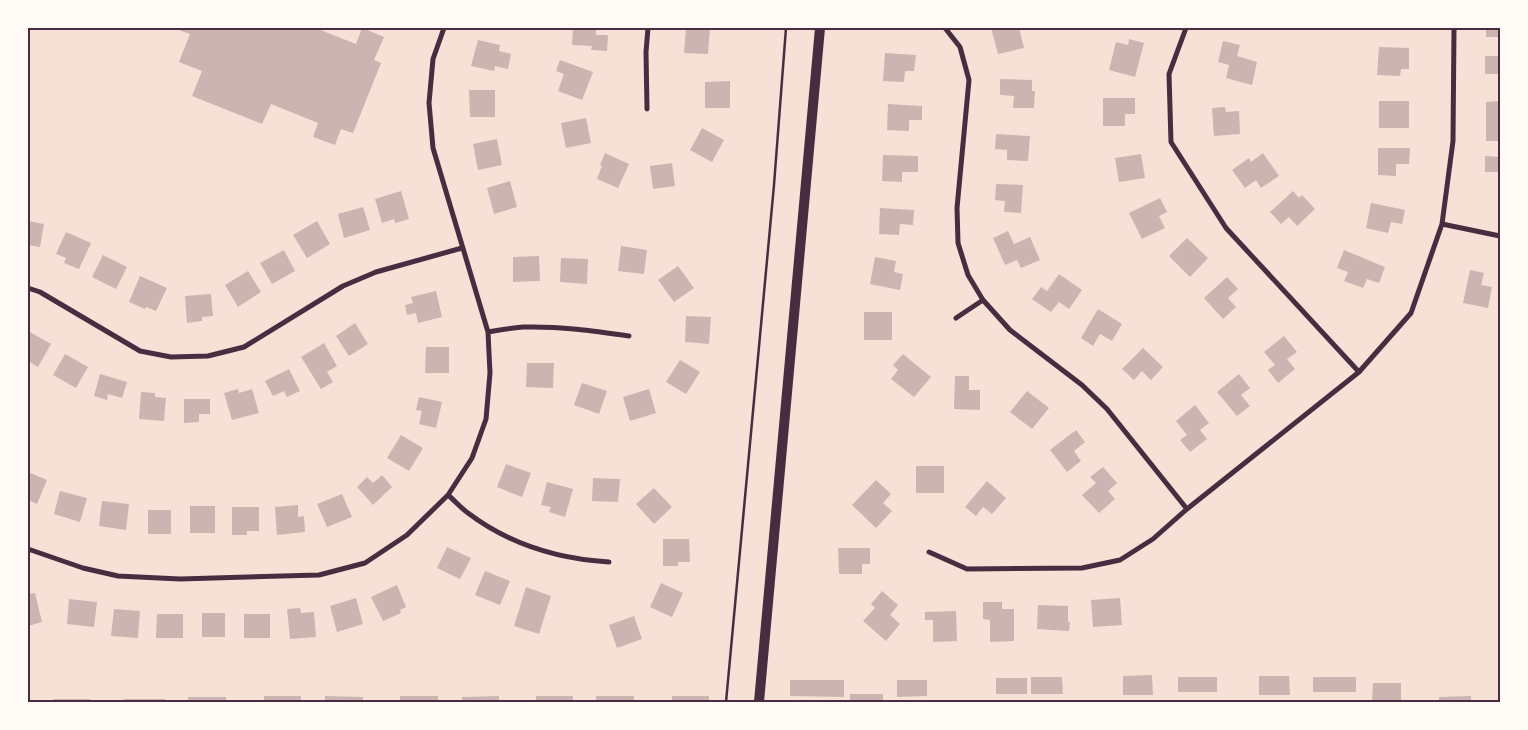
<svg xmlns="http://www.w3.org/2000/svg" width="1528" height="730" font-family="Helvetica,sans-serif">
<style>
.building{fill:#ccb4b1}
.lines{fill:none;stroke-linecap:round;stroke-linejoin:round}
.path{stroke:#4a2c40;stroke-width:2.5}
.minor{stroke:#4a2c40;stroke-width:5}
.secondary{stroke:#4a2c40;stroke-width:10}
.neatline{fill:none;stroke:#4a2c40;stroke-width:2}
</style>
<rect width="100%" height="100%" fill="#f7e1d7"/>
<path class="building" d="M173,28h146l-1,1 38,15 6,-16 22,9 -10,23 7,3 -28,70 -12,-4 -6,16 -22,-8 5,-14 -47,-19 -9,20 -70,-28 10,-25 -23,-9 11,-28z
M573,28h23v7h12l-1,16 -16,-1 1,-4 -20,-1z
M686,28h24l-2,26 -24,-1z
M991,28h28l5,20 -26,6z
M1486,28h14v9h-14z
M1129,39l15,4 -9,34 -26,-7 7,-28 12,3z
M478,40l22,5 -1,6 12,3 -3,15 -13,-3 -1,5 -23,-5z
M1223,41l17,4 -3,11 20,6 -5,23 -26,-7 3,-13 -11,-3z
M1379,47l30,1v21h-8l-1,7 -23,-1z
M885,53l31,2 -2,16h-9l-1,11 -21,-1z
M1485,56h15v28h-2v-10h-13z
M560,60l33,12 -11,28 -24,-9 6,-17 -8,-3z
M1000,79l32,1v11h3l-1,17h-21l1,-12 -14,-1z
M730,81v27h-25v-26z
M469,90h26v27h-25z
M1103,98h32v16h-10v12h-22z
M1379,101h30v27h-30z
M1500,101v40h-14v-39z
M888,104l34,2v14h-13v11l-22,-1z
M1225,107l1,5 13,-1 1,23 -26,2 -2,-28z
M586,118l5,25 -25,5 -5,-25z
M702,128l22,12 -12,22 -22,-12z
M996,134l34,2 -2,25 -21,-1v-10l-12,-1z
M497,139l5,26 -24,5 -5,-26z
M1378,148h32l-1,16h-13v12l-18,-1z
M605,153l24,11 -11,24 -21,-9 5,-13 -2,-1z
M1263,153l16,23 -18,12 -5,-8 -11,8 -13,-18 17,-12 2,4z
M1141,154l4,24 -26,4 -4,-24z
M883,155l35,1v16h-16v10l-20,-1z
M1485,156l15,1v25h-2l1,-10h-14z
M672,163l3,23 -22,3 -3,-23z
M510,181l7,26 -23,7 -7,-26z
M996,184l27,1 -2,28 -17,-1 1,-11 -10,-1z
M401,191l8,28 -14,4 -1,-4 -12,4 -7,-24z
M1293,191l6,7 3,-3 13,14 -18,17 -8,-9 -8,7 -11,-12z
M1160,198l7,14 -8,4 6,12 -23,11 -13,-26z
M1371,203l34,7 -3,14 -11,-2 -3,11 -22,-5z
M363,207l7,23 -26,8 -6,-24z
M880,208l34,2 -1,15 -13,-1 -1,11 -20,-1z
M28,221l16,3 -4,23 -12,-2z
M317,221l13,23 -23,14 -14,-23z
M1008,231l6,13 16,-7 10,23 -19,8 -4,-8 -12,5 -12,-27z
M66,232l25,11 -12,26 -15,-6 2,-5 -10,-4z
M1187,238l21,20 -18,19 -21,-21z
M621,246l26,4 -3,24 -26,-3z
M284,250l11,21 -23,13 -12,-21z
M1344,250l41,17 -6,16 -12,-4 -4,9 -19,-7 4,-9 -11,-4z
M103,255l24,12 -11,22 -24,-12z
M539,256l1,25 -27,1v-25z
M875,257l21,4 -2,11 9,2 -3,16 -30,-6z
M561,258l27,1 -1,25 -27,-2z
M678,266l16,22 -20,14 -16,-22z
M1470,270l14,3 -3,12 11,2 -4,21 -25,-5z
M248,271l13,21 -23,15 -13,-22z
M1059,274l23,16 -13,19 -10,-7 -8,10 -19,-13 9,-12 6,4z
M140,276l27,12 -11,23 -10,-4 -1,2 -16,-7z
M1227,277l11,12 -10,9 8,9 -13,12 -19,-21z
M436,291l6,26 -24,6 -2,-10 -9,2 -2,-10 8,-2 -2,-6z
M211,294l2,22 -11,1v4l-15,2 -2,-27z
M1098,309l24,15 -10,17 -12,-7 -7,12 -12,-8z
M864,312h28v28h-28z
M686,316l25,1 -2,27 -24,-2z
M355,323l13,21 -19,12 -13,-20z
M28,331l23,13 -13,23 -10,-6z
M1284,336l13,16 -10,7 8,10 -17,14 -10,-13 7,-5 -11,-13z
M324,343l13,23 -10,6 6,10 -12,7 -20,-32z
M426,347h23v26h-24z
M1143,348l20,19 -12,13 -9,-9 -8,9 -12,-11z
M65,354l23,13 -12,21 -23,-13z
M903,354l28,23 -17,20 -23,-18 7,-9 -5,-5z
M680,360l20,12 -14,22 -20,-12z
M527,363h27l-1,25 -27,-1z
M289,369l11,22 -13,6 -3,-6 -11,5 -8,-15z
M100,374l27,8 -5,16 -14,-4 -1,6 -13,-4z
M1239,374l11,14 -9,7 9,11 -13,10 -20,-24z
M955,376h14v14h11v20l-26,-1z
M582,383l25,8 -8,23 -25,-9z
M238,389l1,4 13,-4 7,24 -27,7 -8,-27z
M649,389l7,24 -26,8 -7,-24z
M1027,391l22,17 -17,21 -22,-17z
M141,392l14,1v4l11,1 -2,23 -25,-2z
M419,397l23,5 -6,26 -17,-4 3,-13 -6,-1z
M184,399h26v15h-11v8l-15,1z
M1195,405l14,18 -9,7 7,9 -17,13 -10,-12 7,-5 -11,-14z
M1076,430l9,12 -11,9 7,10 -14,11 -17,-22z
M401,435l22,13 -14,23 -22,-13z
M506,464l25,9 -9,24 -25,-10z
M916,466h28v27h-28z
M1103,467l14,16 -9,8 7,8 -16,14 -17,-18 14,-12 -6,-6z
M28,472l19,8 -10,24 -9,-4z
M382,475l10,12 -19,18 -16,-18 10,-10 6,6z
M593,478l27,1 -2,23 -26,-1z
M876,480l15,14 -8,9 9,8 -16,17 -24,-23z
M987,481l19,17 -14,16 -9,-7 -7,9 -11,-9z
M547,482l26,7 -8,28 -16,-5 2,-5 -10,-2z
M654,488l18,19 -18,17 -18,-20z
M60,491l27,7 -7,24 -26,-8z
M342,494l10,23 -25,10 -10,-23z
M102,501l27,3 -3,26 -27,-4z
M298,505v12l6,-1 1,16 -28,3 -2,-28z
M190,506h25v27h-25z
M232,507h27v24h-12v4h-15z
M148,510h23v24h-23z
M663,539h26l1,23h-12v4h-15z
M447,547l24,11 -11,21 -23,-11z
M838,548h32v16h-8v10h-23z
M485,571l25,10 -10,24 -25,-10z
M661,583l22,10 -11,24 -22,-10z
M397,585l9,22 -6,3 1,3 -18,8 -12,-24z
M526,587l25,9 -12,38 -25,-8z
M882,591l16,14 -8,10 10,9 -14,17 -23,-20 12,-13 -4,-4z
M35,593l7,29 -14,4v-32z
M356,598l7,26 -26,8 -7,-26z
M1120,598l2,27 -29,2 -2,-27z
M69,599l28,3 -3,25 -27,-3z
M983,602h19v7h12v32l-24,1v-22l-7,-1z
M1038,605l30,1v16h2l-1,9 -32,-2z
M300,608l1,5 13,-1 2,25 -26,2 -3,-30z
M114,609l26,2 -2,27 -27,-2z
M956,611l1,30 -24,1v-22h-8v-8z
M202,613h23v24h-23z
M157,614h26v24h-27z
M244,614h26v24h-26z
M634,616l8,23 -25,9 -8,-23z
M1152,675l1,20h-30v-19z
M1259,676h30l1,19h-31z
M1031,677h31l1,17h-32z
M1178,677h39v15h-39z
M1313,677h43v15h-43z
M996,678h31v16h-31z
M790,680h54v17l-54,-1z
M897,680h30v16l-30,1z
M1373,683h28v19h-29z
M850,694h33v8h-33z
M264,696h37v6h-37z
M325,696l38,1v5h-38z
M400,696h38v6h-38z
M499,696v6h-37v-5z
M536,696h37v6h-37z
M596,696h38v6h-38z
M672,696h37v6h-37z
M1471,696v6h-32v-5z
M188,697h38v5h-38z
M53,699h37l1,3h-38z
M124,699h41v3h-41z"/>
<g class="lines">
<path class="path" d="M726,702l48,-517 12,-157"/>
<path class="minor" d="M945,28l15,19 9,33 -12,128 1,35 10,32 15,25 27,30 72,55 25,24 80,100
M1186,28l-17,46 2,68 55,86 133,144
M647,109l-1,-57 2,-24
M1442,224l58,12
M28,288l12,4 100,59 31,6 37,-1 36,-9 99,-61 33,-14 86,-24
M956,318l27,-18
M488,332c11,-2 23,-4 35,-5 36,-1 71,4 106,9
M448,495c7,6 13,13 20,18 41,31 90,46 141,49
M28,549l55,19 35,8 62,3 139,-4 46,-12 42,-28 41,-40 24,-37 14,-39 4,-46 -2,-41 -55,-184 -4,-45 4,-44 11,-31
M929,552l38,17 115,-1 38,-8 33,-21 34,-30 172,-137 52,-59 31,-89 11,-83 1,-113"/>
<path class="secondary" d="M759,702l61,-674"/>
</g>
<rect width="1528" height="730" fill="none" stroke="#fffaf5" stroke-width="58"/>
<rect x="29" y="29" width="1470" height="672" class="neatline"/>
</svg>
